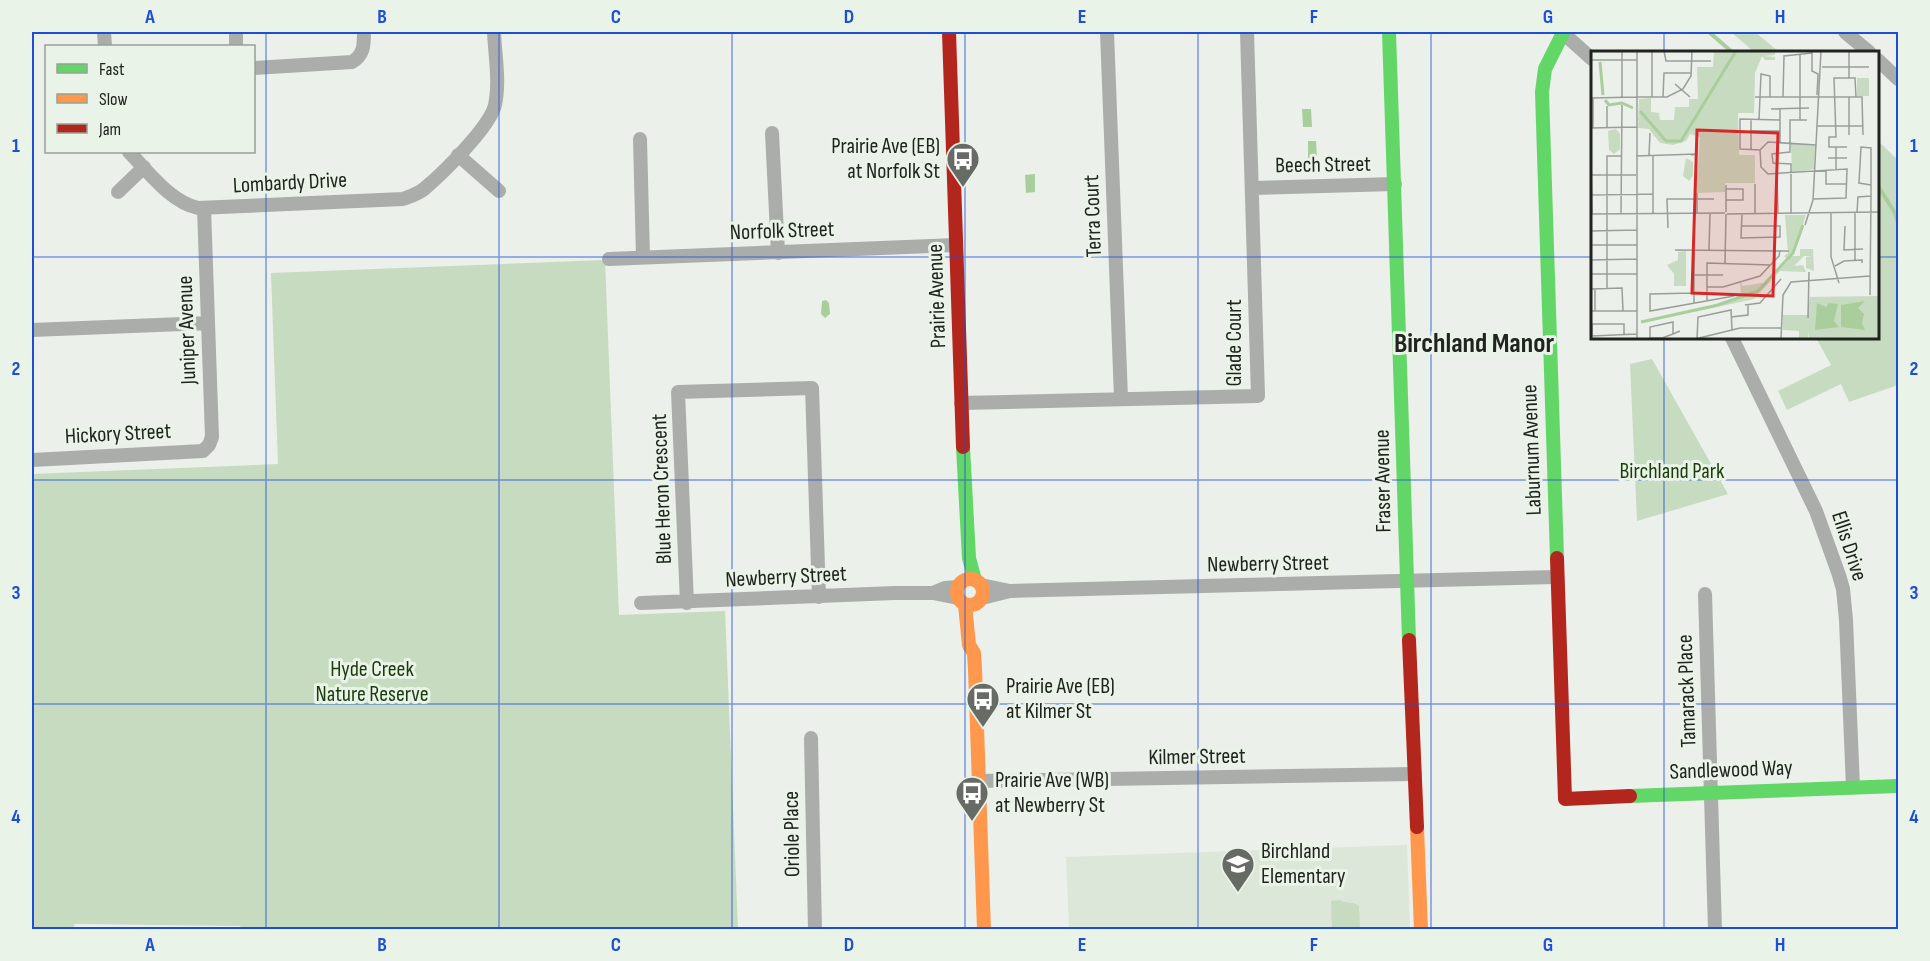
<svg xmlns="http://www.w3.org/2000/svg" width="1930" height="961" font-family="'Sofia Sans Condensed',sans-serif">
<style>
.built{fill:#dce6d9}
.green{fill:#c7dbc0}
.water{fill:#a9ce9c}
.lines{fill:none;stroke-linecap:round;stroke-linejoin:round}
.stream{stroke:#a9ce9c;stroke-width:4}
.street{stroke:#abadab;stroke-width:14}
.fast{stroke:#63d668;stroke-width:14}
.slow{stroke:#ff974d;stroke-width:14}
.jam{stroke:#b3261e;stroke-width:14}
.grid{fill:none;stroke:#1d4ed8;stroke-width:1.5;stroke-opacity:0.55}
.labels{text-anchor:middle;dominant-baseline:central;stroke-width:6;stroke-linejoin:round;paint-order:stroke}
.poi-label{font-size:22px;fill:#20231f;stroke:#eaf3e7;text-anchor:start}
.street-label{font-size:22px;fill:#20231f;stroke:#eaf3e7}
.park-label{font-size:22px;fill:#1a3c0b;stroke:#eaf3e7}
.district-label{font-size:28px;font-weight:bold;fill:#20231f;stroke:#eaf3e7}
.inset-river{fill:none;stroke:#a9ce9c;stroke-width:3}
.inset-road{fill:none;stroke:#9a9e99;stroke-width:1.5}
.view{fill:#d62828;fill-opacity:0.15;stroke:#d62828;stroke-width:3}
.inset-edge{fill:none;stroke:#20231f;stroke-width:3}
.neatline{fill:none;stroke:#1d4ed8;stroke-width:2}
.grid-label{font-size:20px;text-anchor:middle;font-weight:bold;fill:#1d4ed8}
</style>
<rect width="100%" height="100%" fill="#ebf0ea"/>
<path class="built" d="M1407,845l3,84h-341l-3,-72z"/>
<path class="green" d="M1731,32h24l24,20h-25z
M1878,141l20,19v225l-49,17 -8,-18 -54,26 -9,-19 53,-26 -15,-27h62z
M605,260l14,355 106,-4 13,318 -487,1 -12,-4 -164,-2 -3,5h-40v-455l246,-10 -7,-191z
M1652,359l76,135 -91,27 -7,-157z
M1340,900c6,4 14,1 19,6l1,23h-28l-1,-28z"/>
<path class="water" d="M1302,109h9l1,18h-9z
M1308,141h8l1,18h-9z
M1035,174v18l-9,1 -1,-18z
M826,300l3,3 1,11 -5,4 -4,-4 1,-13z"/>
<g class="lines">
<path class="stream" d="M1709,32l23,20
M1878,186l17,27 3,10"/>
<path class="street" d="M104,32l1,14
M236,32v14
M1107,32l14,366
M1845,32l24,20
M1563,33l29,26
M1878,60l20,19
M254,68l98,-6c12,-7 12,-17 12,-30
M772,133l6,120
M640,139l3,118
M129,152c19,19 41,50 69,56l205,-9c8,-3 15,-5 21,-10 18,-15 66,-62 71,-84 5,-23 0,-50 -1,-73
M458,155l41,36
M1252,188l143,-4
M118,192l26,-25
M609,259l347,-14
M32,330l176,-7
M1732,338l84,173 23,64 4,14 3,31 7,167
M961,403l297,-7 -11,-364
M32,460l171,-9 6,-6 3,-8 -8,-229
M981,585l29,6 547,-14
M933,593l12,-5 12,-1
M1705,594l10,336
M982,598l28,-7
M641,603l254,-10h38l25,5
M687,603l-9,-211 134,-4 7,209
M811,738l4,192
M979,781l436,-7"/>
<path class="fast" d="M1389,32l20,608
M963,447l6,111 6,22
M1557,558l-15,-466 3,-23 18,-36 -2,-1
M1630,796l268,-10"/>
<path class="slow" d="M957 592a13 13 0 1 1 26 0a13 13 0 1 1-26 0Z
M965,605l4,40 5,8 1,16 9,261
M1417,827l4,103"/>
<path class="jam" d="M949,32l14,415
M1557,558l8,241 65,-3
M1409,640l8,187"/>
</g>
<path class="grid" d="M266,32v898M499,32v898M732,32v898M965,32v898M1198,32v898M1431,32v898M1664,32v20M32,257h1560M1878,257h20M1664,338v592M32,480h1866M32,704h1866"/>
<defs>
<symbol id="bus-pin" viewBox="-11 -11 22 30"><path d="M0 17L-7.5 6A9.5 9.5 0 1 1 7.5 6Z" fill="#676b66" stroke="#eaf3e7"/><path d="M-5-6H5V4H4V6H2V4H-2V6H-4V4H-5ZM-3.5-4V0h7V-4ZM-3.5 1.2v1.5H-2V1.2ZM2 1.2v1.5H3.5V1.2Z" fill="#fff"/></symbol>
<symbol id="school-pin" viewBox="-11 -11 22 30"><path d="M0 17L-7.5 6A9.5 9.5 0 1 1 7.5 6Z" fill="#676b66" stroke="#eaf3e7"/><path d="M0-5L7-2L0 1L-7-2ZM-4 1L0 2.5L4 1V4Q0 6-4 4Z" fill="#fff"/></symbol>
</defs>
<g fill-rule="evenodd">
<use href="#bus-pin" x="944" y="140" width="38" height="52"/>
<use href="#bus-pin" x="964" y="680" width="38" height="52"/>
<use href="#bus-pin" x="953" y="774" width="38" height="52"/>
<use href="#school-pin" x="1219" y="845" width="38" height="52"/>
</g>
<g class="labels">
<g class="poi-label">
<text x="940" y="146" text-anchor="end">Prairie Ave (EB)<tspan x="940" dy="25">at Norfolk St</tspan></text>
<text x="1006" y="686">Prairie Ave (EB)<tspan x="1006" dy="25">at Kilmer St</tspan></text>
<text x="995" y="780">Prairie Ave (WB)<tspan x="995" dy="25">at Newberry St</tspan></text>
<text x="1261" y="851">Birchland<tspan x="1261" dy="25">Elementary</tspan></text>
</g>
<g class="street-label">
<text transform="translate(1323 165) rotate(-1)">Beech Street</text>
<text transform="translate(290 183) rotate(-3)">Lombardy Drive</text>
<text transform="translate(1093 216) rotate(-92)">Terra Court</text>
<text transform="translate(782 231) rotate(-2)">Norfolk Street</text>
<text transform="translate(937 296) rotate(-92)">Prairie Avenue</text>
<text transform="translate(187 330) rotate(-92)">Juniper Avenue</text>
<text transform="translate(1234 343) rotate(-90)">Glade Court</text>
<text transform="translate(118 434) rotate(-3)">Hickory Street</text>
<text transform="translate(1532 450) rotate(-92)">Laburnum Avenue</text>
<text transform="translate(1383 481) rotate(-91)">Fraser Avenue</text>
<text transform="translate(662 489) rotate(-92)">Blue Heron Crescent</text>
<text transform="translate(1849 546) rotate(72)">Ellis Drive</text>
<text transform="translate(1268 564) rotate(-1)">Newberry Street</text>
<text transform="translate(786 577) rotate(-3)">Newberry Street</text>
<text transform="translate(1687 691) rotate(-92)">Tamarack Place</text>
<text transform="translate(1197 757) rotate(-1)">Kilmer Street</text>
<text transform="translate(1731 770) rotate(-2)">Sandlewood Way</text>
<text transform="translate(792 834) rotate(-91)">Oriole Place</text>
</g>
<g class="park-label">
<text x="1672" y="471">Birchland Park</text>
<text x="372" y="669">Hyde Creek<tspan x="372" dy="25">Nature Reserve</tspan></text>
</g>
<g class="district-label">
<text x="1474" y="343">Birchland Manor</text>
</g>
</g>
<g transform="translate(1591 51)">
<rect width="288" height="288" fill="#ebf0ea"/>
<path d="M123,0h61v4l-11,1 11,1v3h-10l-3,-4 -7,17 -1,40h-16l1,42h16v28h-30v9l-29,1 4,-56 -10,-3 -4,7 -13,4 -13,-2 -11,-14 -11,-1 1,-29 12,-1v14l8,1 1,7h14l1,-13h14v-8h9l-1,-32h16zM266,27h12v18h-12zM25,78l4,5v15l-6,5 -5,-4 -1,-19zM200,92l24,3 -1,23 -22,4zM95,107l7,4v14l-4,5 -6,-5zM194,164h21l-14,41h8v-7h13l1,22 -8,-3v-11l6,-1h-8l-10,10 9,-1 3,7 -26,-1 -26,28 -60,13 47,-17 -1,-13 3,4 25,-4 21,-22 -5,-4 4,-3zM95,200v35h-12v-12l-7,-9 11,-5v-8zM288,245v43h-70v-8l-1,8h-9v-8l-16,-1v-15h24l3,-18z" fill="#c7dbc0"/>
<path d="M274,250l-7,7 6,6 -2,9 3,7 -24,-3v-22zM226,252l9,4 3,-4 9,1 -4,17 5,6 -24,3z" fill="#a9ce9c"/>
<path class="inset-river" d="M9,11l3,33M14,49l4,5 13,-2 11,5M49,60l26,30h15l55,-90M50,271l77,-17 40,-14 35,-38 10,-28"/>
<path class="inset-road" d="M73,0l2,10h45M221,0v20l6,3 -1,21M258,0v27M209,3v66M0,9h46M231,16h47M84,33l15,13M31,46v-46M46,46h30l16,-8 8,-13 1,-25M61,46v-46M72,46l1,-24h27M164,46h107l1,38M192,46l1,-41 28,-3M258,46v38M0,47l46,-1M180,58l38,-1M168,69l2,-46 9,2v21M226,75h46M0,77l46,-1M2,77v-30M16,77v-22M159,80h30M189,91v-33M245,96v23M256,96h-18v-10h7l-2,-59h21l1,19M160,99v-31M169,99l-20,-1v-30l40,1M0,105l1,58M45,105l61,-2 -6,1M58,105l1,-23M62,105v57M237,107h19M235,119v14h21M0,124h45M186,124l1,38M164,133v29M135,134v27M135,138h17v11h-17M0,144l62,-1M222,148l33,-1 1,-29 -79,5 -7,-7 -1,-17 8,-8 48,3M264,161v48M266,161l1,-15 13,-1M106,162v-20M200,162v-49l-18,-1 -1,-9 18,-2v-32h17M240,162v44l8,26M0,163l134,-1M30,163l1,-109M136,163l152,-2M214,174l8,-25 8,-149M151,175h38v11l-39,1 1,-25M254,175l-1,24 19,-1M77,177l-1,-29h47M0,180l46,-1M0,194h46M84,199l114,1M118,199l1,-37M0,209l46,-1M134,212l1,-49M244,215l9,-5 18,-1v3M0,223h46M103,224h29M116,236h16l37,-11 19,-20 1,-6M0,238l31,-1 1,23M16,238v-133h14M103,242l-44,1v17l84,-15M279,244l1,-99v-48l-10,-1 -2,36 12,2M116,249v-37l64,2M103,252v-53M154,254l15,-2 21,-24M0,260h46M4,260v-22M140,266l17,-2v-11M217,267l1,-46M0,273h33v11M1,273v12l45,-2M82,283v-12l-23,5v11h12l11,-4 7,-3M46,288v-288M104,288l45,-11h42M106,288l1,-22 33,-7 1,20M190,288l2,-44 8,-13 79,-6"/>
<path class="view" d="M106,79l81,3 -5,163 -81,-3z"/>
<rect width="288" height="288" class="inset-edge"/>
</g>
<rect width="1930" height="961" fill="none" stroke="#eaf3e7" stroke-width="66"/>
<rect x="45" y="45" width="210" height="108" fill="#eaf3e7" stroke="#99a097" stroke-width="1.5"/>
<rect x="57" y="64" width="30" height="9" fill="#63d668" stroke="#99a097" stroke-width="1.5"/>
<text x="99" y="75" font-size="18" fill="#20231f">Fast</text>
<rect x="57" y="94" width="30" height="9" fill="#ff974d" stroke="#99a097" stroke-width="1.5"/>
<text x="99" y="105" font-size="18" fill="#20231f">Slow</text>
<rect x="57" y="124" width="30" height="9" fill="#b3261e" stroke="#99a097" stroke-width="1.5"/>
<text x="99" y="135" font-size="18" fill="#20231f">Jam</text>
<rect x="33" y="33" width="1864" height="895" class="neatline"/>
<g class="grid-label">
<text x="150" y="23">A</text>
<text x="382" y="23">B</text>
<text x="616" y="23">C</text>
<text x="849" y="23">D</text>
<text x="1082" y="23">E</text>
<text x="1314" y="23">F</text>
<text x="1548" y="23">G</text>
<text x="1780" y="23">H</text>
<text x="16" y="152">1</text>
<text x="1914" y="152">1</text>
<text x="16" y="375">2</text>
<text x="1914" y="375">2</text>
<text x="16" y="599">3</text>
<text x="1914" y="599">3</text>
<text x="16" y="823">4</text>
<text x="1914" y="823">4</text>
<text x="150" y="951">A</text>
<text x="382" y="951">B</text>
<text x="616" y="951">C</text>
<text x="849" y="951">D</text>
<text x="1082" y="951">E</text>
<text x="1314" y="951">F</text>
<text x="1548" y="951">G</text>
<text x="1780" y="951">H</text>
</g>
</svg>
